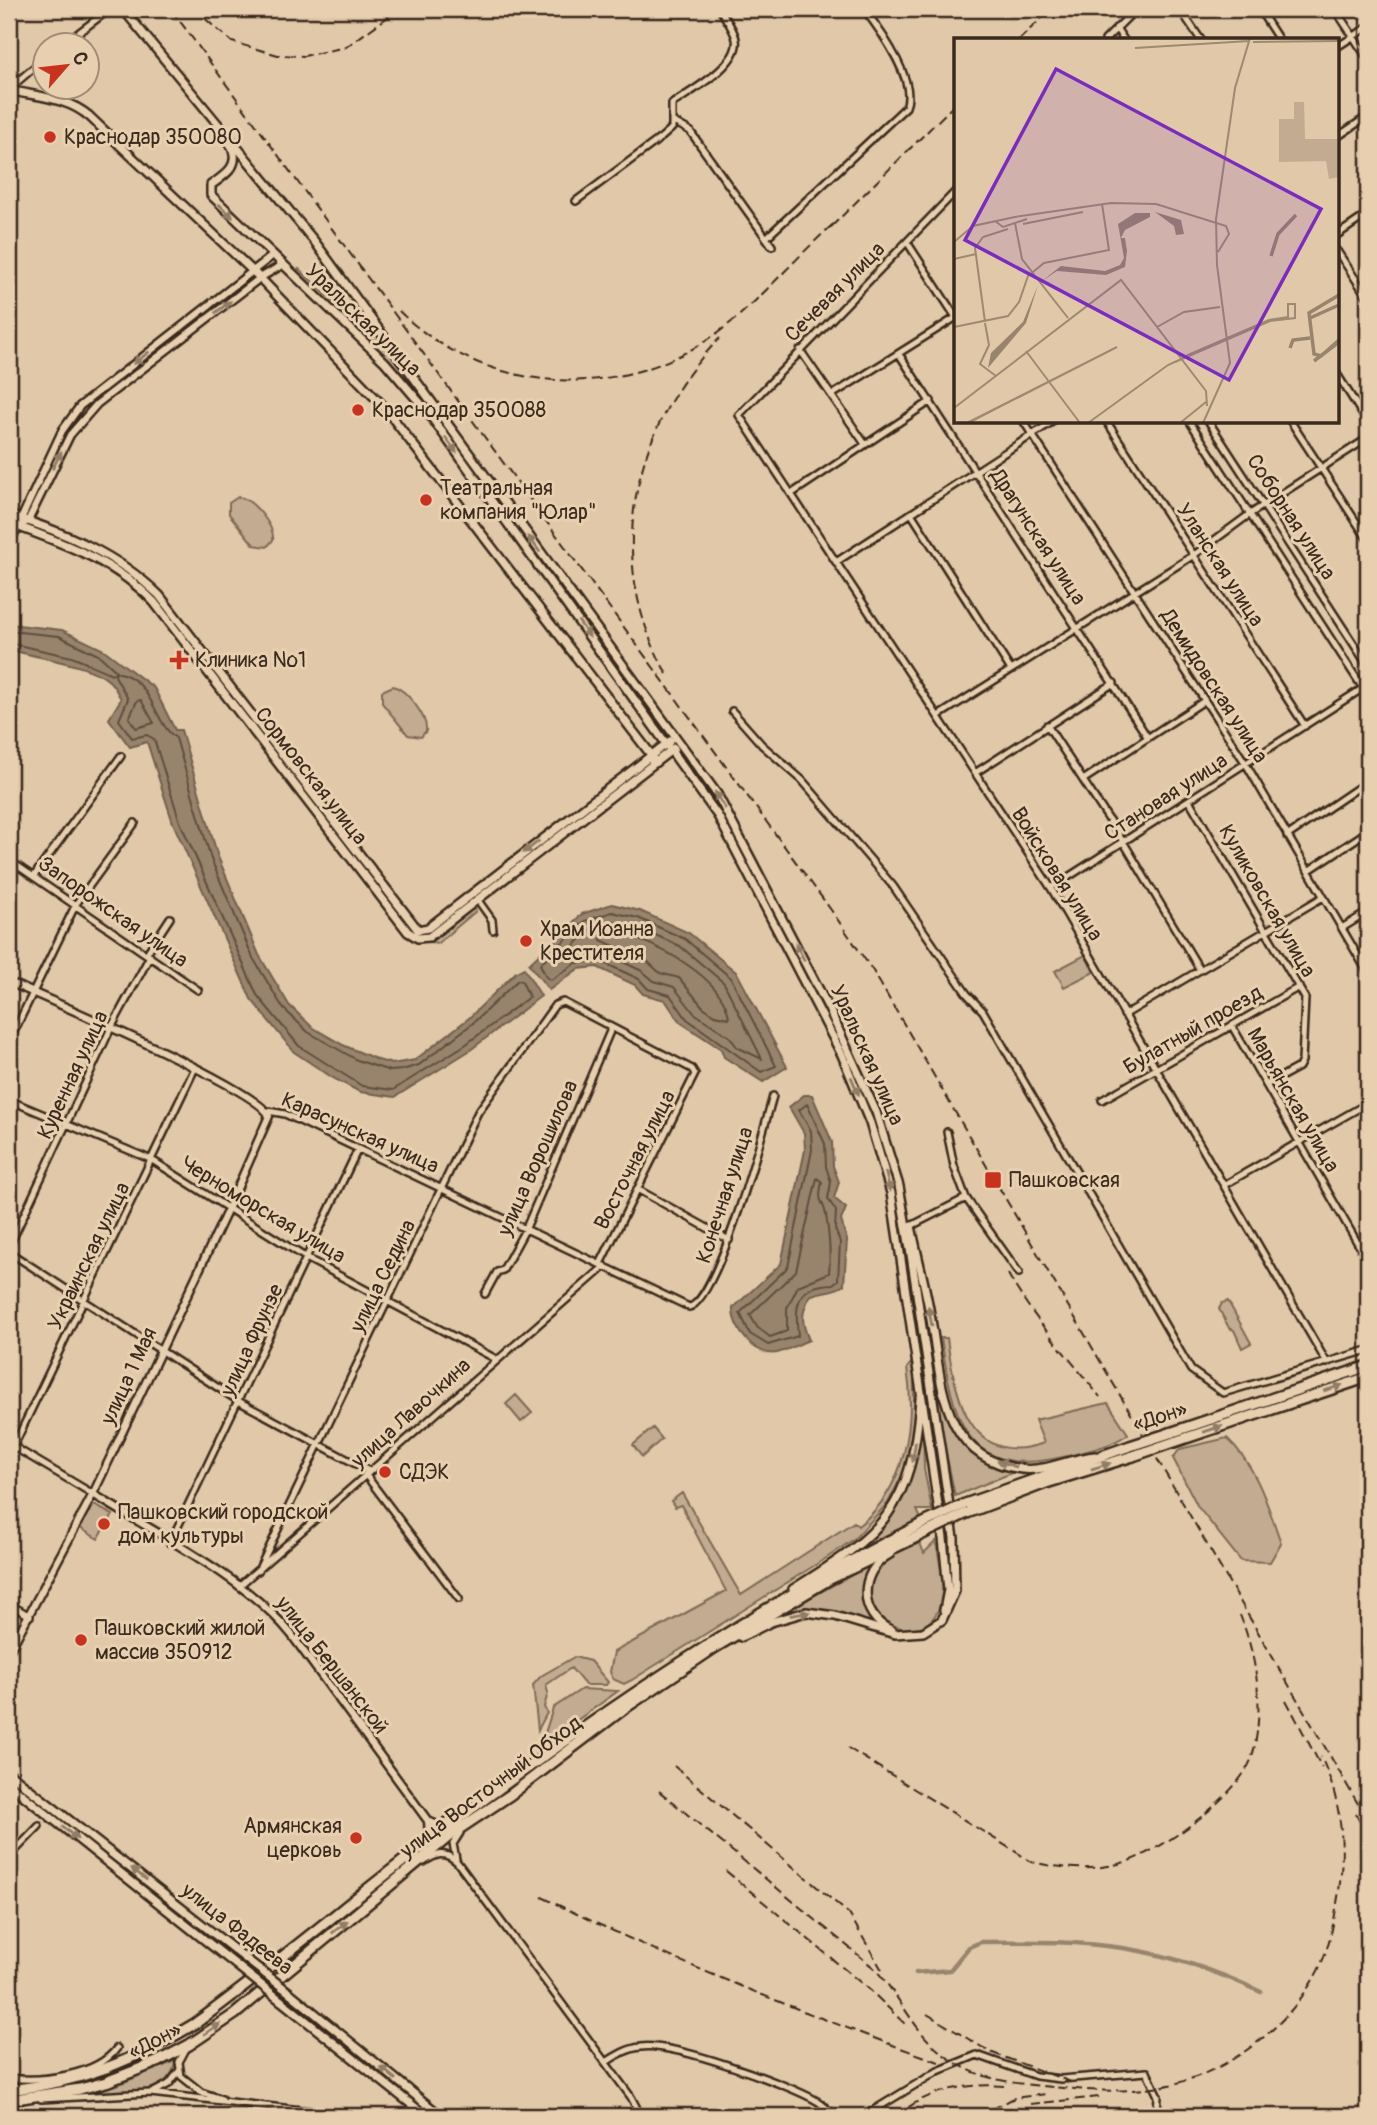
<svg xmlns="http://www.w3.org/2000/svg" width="1377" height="2125" font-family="Pangolin,sans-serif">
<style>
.green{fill:#c2ab90;stroke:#7e6a57;stroke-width:2}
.water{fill:#98846d;stroke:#73604d;stroke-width:2}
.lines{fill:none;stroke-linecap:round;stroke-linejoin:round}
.shore{stroke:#604e3e;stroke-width:2}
.canal{stroke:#98846d;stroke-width:4.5}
.minor-casing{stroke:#3b2a1e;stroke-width:10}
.tertiary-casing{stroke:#3b2a1e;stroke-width:11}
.secondary-casing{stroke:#3b2a1e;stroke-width:12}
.trunk-casing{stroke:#3b2a1e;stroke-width:14}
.minor{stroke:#e7cfaf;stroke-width:5}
.tertiary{stroke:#e7cfaf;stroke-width:6}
.secondary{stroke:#e7cfaf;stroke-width:7}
.trunk{stroke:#e7cfaf;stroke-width:9}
.rail{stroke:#3b2a1e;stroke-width:2;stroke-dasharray:10 5;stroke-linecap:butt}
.secondary-bridge-casing{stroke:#3b2a1e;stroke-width:12;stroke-linecap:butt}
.trunk-bridge-casing{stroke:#3b2a1e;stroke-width:14;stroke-linecap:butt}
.secondary-bridge{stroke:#e7cfaf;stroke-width:7}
.trunk-bridge{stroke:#e7cfaf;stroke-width:9}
.oneway{fill:#917c66}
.poi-dot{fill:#c8321e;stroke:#e7cfaf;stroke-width:2.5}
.labels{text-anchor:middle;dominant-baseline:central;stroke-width:6;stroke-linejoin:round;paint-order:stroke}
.poi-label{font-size:21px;fill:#3b2a1e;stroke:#e7cfaf;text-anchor:start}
.street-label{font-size:21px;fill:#3b2a1e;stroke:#e7cfaf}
.inset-river{fill:none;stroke:#98846d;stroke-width:3.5}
.inset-road{fill:none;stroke:#9e8971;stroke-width:2}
.view{fill:#7b2cbf;fill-opacity:0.15;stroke:#7b2cbf;stroke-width:3.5}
.inset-edge{fill:none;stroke:#3b2a1e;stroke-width:3.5}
</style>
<rect width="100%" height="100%" fill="#e0c8a9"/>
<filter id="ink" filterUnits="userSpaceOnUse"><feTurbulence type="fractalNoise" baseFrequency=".0143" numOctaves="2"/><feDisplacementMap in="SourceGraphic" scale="14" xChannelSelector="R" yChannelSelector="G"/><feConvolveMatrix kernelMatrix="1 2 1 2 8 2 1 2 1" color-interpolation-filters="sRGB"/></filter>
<g filter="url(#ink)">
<path class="green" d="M299,269l58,55 9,-9 65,91h-3l-39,-45 -93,-89z
M244,282l3,2 -138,105z
M238,497c14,1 37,29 35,43l-6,7 -13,-2 -25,-31v-11z
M393,686c13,3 35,31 33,45l-5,6 -13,-2 -26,-32v-12z
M677,750l41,56 31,55 -2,1z
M474,906l2,5 -38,32 -10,-1z
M1085,955l9,17 -30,15 -9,-16z
M908,1258l20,124 -5,-3 -18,-120z
M916,1262c10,45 20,161 54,189 14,12 31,15 49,19l-64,26 -21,-101 -19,-124z
M1228,1301l23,42 -9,5 -8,-18 -5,-2 -10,-19 3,-6z
M941,1338h6c7,55 22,132 97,105l-9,-23 73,-17 20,31c-20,14 -41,17 -65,23 -99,23 -110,-40 -122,-119z
M911,1363l3,10v62l-5,27 -21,41 -34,36 -26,18 -196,123 -8,4 -11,-5 -3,-7 4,-20 112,-61 -45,-86 -6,2 -4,-6 11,-8 59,102 113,-73 4,4c47,-36 58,-101 49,-158z
M516,1395l16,18 -11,9 -15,-18z
M923,1424l1,45 8,41h-15l4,9 -51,24 -1,-3c38,-41 43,-64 54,-116z
M653,1428l9,11 -20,18 -9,-12z
M1227,1438c29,27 41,68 54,105l-11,19 -29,-1 -43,-54 -25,-49 7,-9z
M94,1505l19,10 -15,24 -18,-11z
M936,1541c3,20 10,44 4,64 -18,55 -106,3 -58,-42 10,-10 25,-14 38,-20l4,10z
M873,1563c-11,18 -14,44 1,61l-56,-14 -41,6z
M574,1657l16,4 18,21 -2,3h-21l-14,-17 -25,17 2,8 -4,14 3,6 -9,17 -5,-45 8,-9z
M582,1689l36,2 -77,55 12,-38z
M556,1751l3,3 -277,215 -2,-2 173,-138z
M175,2061c-2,41 -79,33 -109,34l51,-10z"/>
<path class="water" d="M9,624l53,6 42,20 50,38 21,42h6l37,127 41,98 30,50 23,22 31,18 35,15 14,4 23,-4 54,-42 47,-46 8,-4 17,28 -72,55 -74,46 -35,-5 -27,-14 -39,-26 -43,-53 -78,-176 -26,-81 -17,5 -21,-28 12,-20c-3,-5 -7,-14 -12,-18 -18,-17 -74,-23 -100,-32z
M612,904l28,7 49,22 48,40 50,94 -24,15 -39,-25 -3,-8 -41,-27 -15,-22 -22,-6 -8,-9 -38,-18 -19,2 -29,21 -20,-26 53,-50z
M804,1095h8l20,47 1,24 6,16 -5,16 12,10 -5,12 6,20 -3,45c-11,8 -22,5 -34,11 -9,17 -9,26 -1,44 -10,4 -21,10 -32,13 -22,4 -45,-25 -44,-45l48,-44 24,-114 -1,-17 -15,-26z"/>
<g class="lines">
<path class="shore" d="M9,631l50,5 41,20 16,15 -4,3 -40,-17 -63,-14
M116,672c38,7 37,51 60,66l35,121 42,99 30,50 25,24 49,28 33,11 12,-1 17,-5 54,-42 45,-43 4,1 7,16 -64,48 -72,45 -31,-4 -63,-40 -42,-51 -77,-173 -26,-83 -7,-4 -15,3 -13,-18 9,-21 -13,-23z
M141,700l13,23 -18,5 -7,-10 8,-17z
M612,912l26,6 47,21 46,39 45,88 -15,6 -74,-53 -17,-24 -22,-6 -9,-10 -39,-18 -24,2 -25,17 -5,-3 -6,-13 45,-43z
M613,921l22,5 45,20 44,37 38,76 -25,-12 -7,-10 -36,-24 -20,-26 -20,-6 -12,-10 -40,-19 -31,1v-4l19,-20z
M614,932c37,8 110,44 115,86l-14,-3 -12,-8 -24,-29 -19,-5 -13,-12 -46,-21 1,-5z
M807,1104l18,40 1,23 5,15 -3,17 8,12 -1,18 5,13 -2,38 -5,4c-38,1 -38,21 -35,52l-30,9 -18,-11 -10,-21 48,-46 24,-117 -1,-19 -12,-21z
M817,1178l5,4c-5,24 1,15 4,33 3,19 5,38 3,58l-31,13 -11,22v23l-17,6 -13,-10 -7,-12 46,-44z"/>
<path class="canal" d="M916,1973l34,-3 19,-23 12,-5c110,-2 179,2 280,50"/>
<defs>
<path id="minor" d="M1180,9l21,31
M1259,9l20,31
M1335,9l33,50
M597,13l6,-4
M1116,28l8,12
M1105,40l31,-31
M61,46l49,-37
M1337,47l31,-20
M9,89l37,-32
M674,122l16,9 82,115
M1337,137l31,-21
M955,192l-216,223 312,473 276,475
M576,201l86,-64 10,-9v-24c19,-13 69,-40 64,-65 -2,-10 -11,-21 -16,-30
M1337,235l31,-21
M766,238l140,-131c11,-26 -26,-77 -42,-98
M907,242l48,74
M1337,251l31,47
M800,350l65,94
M899,354l249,384
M1337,374l31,49
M832,395l123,-77
M1024,422l222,342 122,209
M1107,422l198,304
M1190,422l178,274
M1209,422l159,244
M1291,422l77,118
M791,494l140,-93
M911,513l100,157
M836,562l216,-140
M732,711l30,34 40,35 91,106 74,108 16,17 208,359 32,23 145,-43
M938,716l256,-161 56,-41 118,-76
M1047,725l77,118 76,127
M975,773l139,-90
M1083,780l121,-79
M1189,800l116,198 -3,63 -3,6 -33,18
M1287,836l81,-55
M9,860l189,130
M1308,871l60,-40
M34,876l87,-120
M1051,888l317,-203
M477,899l15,21 1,10
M1342,928l26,-16
M147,953l23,-35
M1124,1015l199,-118
M1232,1026l136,235
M9,1042l67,-138 59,-81
M9,1100l143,60 156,99 188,100
M1102,1100l197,-113
M268,1111l17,3 404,193c28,-4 75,-179 84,-211
M947,1132l7,34 12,32
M1224,1185l144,-82
M637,1189l92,51
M911,1226l55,-28 53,75
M9,1247l102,-219 39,-72
M9,1252l231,150 129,69
M485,1294l12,-22 6,-2 23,-42 85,-199
M9,1444l84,50
M9,1456l186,-388
M365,1474l94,125
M170,1543l188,-394
M258,1571l220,-459 77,-107 8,-3 129,67 3,5 -95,190
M239,1586l366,-320
M9,1604l21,12
M9,1857l30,-31
M456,1859l-3,-15 7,-11
M424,1862c13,-9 21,-11 33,0l174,235 10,19
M186,2049l-7,13 2,14 20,16 21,7
M606,2062c10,-6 22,-14 35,-15 31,-5 147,37 176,54 8,5 13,12 22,15
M9,2078c32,4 88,-2 108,-30
M152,2093l17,-9 10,-13
M41,2099l109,-6 205,23
M864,2116l74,-45 39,-16 59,21 25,3 86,-7 11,24 -1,16 2,4"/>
<path id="tertiary" d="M18,527l10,-6 42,-86 27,-31 163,-126 22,-13
M9,545l53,-114 18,-25 192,-150
M9,982c36,16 252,108 260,134l-40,91 -136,287 -84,158
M93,1494c62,39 153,84 198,140l137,187 12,5 11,-7
M425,1842l4,-6 -1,-15"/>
<path id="secondary" d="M123,9l192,233 402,552 112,215 47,103 23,74 12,69 43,283 1,53 -13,29 -19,12 -28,2 -60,-18 -29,-4 -35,10 -30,15
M9,90c29,7 57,7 80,26l171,162 125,130 264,344 4,7 -1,5
M230,144c12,20 -3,30 -19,41v10l174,167 42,49 291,405 124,239 28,68 21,70 52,345 5,52 -4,20
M9,515c55,17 108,39 150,80l259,335 10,-2 242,-187
M9,523c53,20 105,37 145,79l254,330 10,6 11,-1 245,-189
M911,1226c6,29 14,59 19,88 12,62 8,145 92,155 25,3 48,-11 73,-13
M890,1554c-32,17 -32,62 1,76
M793,1589c90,-56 119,-79 127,-190
M9,1773l241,189
M9,1784l231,184
M290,1993l151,123
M280,2000l146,116"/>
<path id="trunk" d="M1170,1433l198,-67
M1174,1442l194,-65
M965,1504l165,-58
M967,1513l79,-30 87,-27
M9,2090c74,-8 124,-29 187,-67 102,-75 198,-159 301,-233 137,-100 277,-193 429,-268
M9,2100l71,-11 26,-7 51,-20 32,-17 46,-31 218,-181 57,-38 115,-87 89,-60 116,-69 99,-48"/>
</defs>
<use href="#minor" class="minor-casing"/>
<use href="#tertiary" class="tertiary-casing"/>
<use href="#secondary" class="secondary-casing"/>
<use href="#trunk" class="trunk-casing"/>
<use href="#minor" class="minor"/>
<use href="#tertiary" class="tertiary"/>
<use href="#secondary" class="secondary"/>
<use href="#trunk" class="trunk"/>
<path class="rail" d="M171,9l660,901 42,61 495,850
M194,9l38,33 46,13 26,1 42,-9 53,-38
M1019,40l32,-31
M831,227l124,-123
M399,311c86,84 220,92 317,23 44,-32 79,-77 121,-113
M667,674c-64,-112 -37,-246 53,-336
M1008,1274c25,45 60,82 92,123
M1286,1700l36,68
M848,1748l184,114c29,7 61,9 90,1 38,-10 118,-68 130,-106 13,-46 5,-99 -12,-142
M674,1766l175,148 33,56
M659,1791l215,177c33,36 43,76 91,100 30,15 66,17 98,20 30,3 60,4 90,0 65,-9 129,-54 161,-110 14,-23 20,-56 24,-81 8,-49 4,-95 -17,-140
M1356,1814l12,24
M726,1871l146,121 36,35
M542,1897c129,64 262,116 397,165
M927,2014l63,38 81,30
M1030,2104l69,-7
M897,2116c30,-26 68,-33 107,-30
M979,2116l35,-18 32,-4"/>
<defs>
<path id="secondary-bridge" d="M250,1962l40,31
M240,1968l40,32"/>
<path id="trunk-bridge" d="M1130,1446l40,-13
M1133,1456l41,-14
M926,1522l39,-18
M929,1531l38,-18"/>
</defs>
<use href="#secondary-bridge" class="secondary-bridge-casing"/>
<use href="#trunk-bridge" class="trunk-bridge-casing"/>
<use href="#secondary-bridge" class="secondary-bridge"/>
<use href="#trunk-bridge" class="trunk-bridge"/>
</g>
<defs><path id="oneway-solid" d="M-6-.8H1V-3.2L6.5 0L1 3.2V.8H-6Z" transform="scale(1.75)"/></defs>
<g class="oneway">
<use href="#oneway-solid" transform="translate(226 211) rotate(44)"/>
<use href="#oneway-solid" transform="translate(223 307) rotate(-37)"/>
<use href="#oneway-solid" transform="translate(141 358) rotate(143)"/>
<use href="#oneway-solid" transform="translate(451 445) rotate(54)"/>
<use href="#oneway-solid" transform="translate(57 460) rotate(-63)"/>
<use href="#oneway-solid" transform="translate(534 544) rotate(-126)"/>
<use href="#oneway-solid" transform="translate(584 629) rotate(54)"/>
<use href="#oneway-solid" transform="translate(720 800) rotate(-122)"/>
<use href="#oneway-solid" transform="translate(531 847) rotate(143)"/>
<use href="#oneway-solid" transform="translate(800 952) rotate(-117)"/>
<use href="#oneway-solid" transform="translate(855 1086) rotate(67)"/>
<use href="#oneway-solid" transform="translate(888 1182) rotate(76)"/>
<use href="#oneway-solid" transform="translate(930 1316) rotate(-101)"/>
<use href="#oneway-solid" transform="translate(1333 1388) rotate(-18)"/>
<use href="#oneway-solid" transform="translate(1213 1429) rotate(-19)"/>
<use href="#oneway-solid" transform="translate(914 1452) rotate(99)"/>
<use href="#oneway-solid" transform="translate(1007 1464) rotate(-162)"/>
<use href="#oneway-solid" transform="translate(1101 1466) rotate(-17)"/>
<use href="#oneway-solid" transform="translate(800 1614) rotate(-9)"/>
<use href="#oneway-solid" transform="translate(70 1833) rotate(39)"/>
<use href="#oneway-solid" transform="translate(139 1874) rotate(-142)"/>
<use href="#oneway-solid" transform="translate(340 1927) rotate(-38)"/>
<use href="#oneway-solid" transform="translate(212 2029) rotate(-34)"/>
<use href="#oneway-solid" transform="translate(388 2073) rotate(-141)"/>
</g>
</g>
<g class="poi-dot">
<circle cx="50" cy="137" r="7"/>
<circle cx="358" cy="410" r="7"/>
<circle cx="426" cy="500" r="7"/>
<path d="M175.5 649.5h7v7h7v7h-7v7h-7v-7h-7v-7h7z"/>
<circle cx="526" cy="941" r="7"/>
<rect x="984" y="1171" width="18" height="18" rx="3.5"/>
<circle cx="385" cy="1472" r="7"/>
<circle cx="104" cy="1524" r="7"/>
<circle cx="81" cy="1640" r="7"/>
<circle cx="356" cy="1838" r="7"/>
</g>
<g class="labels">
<g class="poi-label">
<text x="64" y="137">Краснодар 350080</text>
<text x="372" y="410">Краснодар 350088</text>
<text x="440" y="488">Театральная<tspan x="440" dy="24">компания "Юлар"</tspan></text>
<text x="195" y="660">Клиника №1</text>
<text x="540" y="929">Храм Иоанна<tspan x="540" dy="24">Крестителя</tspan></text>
<text x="1009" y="1180">Пашковская</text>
<text x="399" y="1472">СДЭК</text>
<text x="118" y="1512">Пашковский городской<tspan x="118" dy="24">дом культуры</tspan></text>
<text x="95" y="1628">Пашковский жилой<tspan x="95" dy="24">массив 350912</tspan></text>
<text x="342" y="1826" text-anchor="end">Армянская<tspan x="342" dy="24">церковь</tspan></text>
</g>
<g class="street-label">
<text transform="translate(835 292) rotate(-45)">Сечевая улица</text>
<text transform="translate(363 320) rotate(44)">Уральская улица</text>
<text transform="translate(1291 517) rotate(57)">Соборная улица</text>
<text transform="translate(1038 537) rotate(57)">Драгунская улица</text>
<text transform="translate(1220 565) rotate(57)">Уланская улица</text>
<text transform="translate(1214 686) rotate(57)">Демидовская улица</text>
<text transform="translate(311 776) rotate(52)">Сормовская улица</text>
<text transform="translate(1166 797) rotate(-33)">Становая улица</text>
<text transform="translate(1057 874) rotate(58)">Войсковая улица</text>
<text transform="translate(1267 901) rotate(60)">Куликовская улица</text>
<text transform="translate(113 912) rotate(35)">Запорожская улица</text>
<text transform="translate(1193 1030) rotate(-30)">Булатный проезд</text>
<text transform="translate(867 1055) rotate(66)">Уральская улица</text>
<text transform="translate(73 1075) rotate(-65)">Куренная улица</text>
<text transform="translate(1293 1100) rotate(60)">Марьянская улица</text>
<text transform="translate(360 1133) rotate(24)">Карасунская улица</text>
<text transform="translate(538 1158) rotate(-66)">улица Ворошилова</text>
<text transform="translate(635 1160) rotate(-63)">Восточная улица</text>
<text transform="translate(725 1195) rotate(-72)">Конечная улица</text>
<text transform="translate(263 1210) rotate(31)">Черноморская улица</text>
<text transform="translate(89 1256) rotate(-64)">Украинская улица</text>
<text transform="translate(383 1276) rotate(-64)">улица Седина</text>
<text transform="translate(252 1340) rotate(-65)">улица Фрунзе</text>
<text transform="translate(129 1376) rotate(-65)">улица 1 Мая</text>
<text transform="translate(411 1413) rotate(-42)">улица Лавочкина</text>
<text transform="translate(1160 1417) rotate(-18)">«Дон»</text>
<text transform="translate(332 1665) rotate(52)">улица Бершанской</text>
<text transform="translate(491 1787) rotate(-37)">улица Восточный Обход</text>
<text transform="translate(237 1929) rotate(38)">улица Фадеева</text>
<text transform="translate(155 2041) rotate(-27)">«Дон»</text>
</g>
</g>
<g transform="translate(954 38)">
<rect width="385" height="385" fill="#e0c8a9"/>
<path d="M340,64h10l1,37h34v38l-10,2 -3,-18 -47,1v-43h15z" fill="#c2ab90"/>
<path d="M201,174l26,8 3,14 -8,1 -2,-9zM181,175h15v4l-25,13 -4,8h4l2,13 -2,16 -19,8 -49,-4 -15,10 19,-15 44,5 15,-6 4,-7 -6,-34zM84,247l-12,38 -38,45 3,-15 32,-31z" fill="#98846d"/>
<path class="inset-river" d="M317,218l7,-22 18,-19M385,257l-30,18 5,41 7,2 18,-16M356,280l29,-13M336,310l3,-8 17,-2M360,323l25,-19"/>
<path class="inset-road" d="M299,4l86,-1M181,10l114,-7M41,183l8,6 24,-8M61,185l7,36 46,59M69,186l60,-12M0,204l19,-16 42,-9 96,-14 45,1 70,22 3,8 -11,18M0,221l22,-5M31,284l-10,-74 8,-11 25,-8M31,285l4,22 -9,19 16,12M0,289l54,-11 11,-14 9,-26 16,-13 65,-13 -7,-46M203,289l27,-15 36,-5M72,313l54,72M0,370l167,-128 85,111 1,15M13,385l150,-76 -149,76M134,385l80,-58 11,-5 9,-5 81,-35 19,-3v-13h7v14l-25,3 -95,41M226,385l26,-21M249,385l27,-60 -13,-98 -1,-46 19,-131 15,-50"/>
<path class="view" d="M102,31l265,140 -92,171 -264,-140z"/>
<rect width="385" height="385" class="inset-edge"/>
</g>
<rect width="1377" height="2125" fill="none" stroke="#e7cfaf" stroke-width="35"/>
<rect x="18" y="18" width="1342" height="2090" fill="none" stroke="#3b2a1e" stroke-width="2.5" filter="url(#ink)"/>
<g transform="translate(66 66) rotate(62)"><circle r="33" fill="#e7cfaf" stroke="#a28d75" stroke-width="2"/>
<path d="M0-5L12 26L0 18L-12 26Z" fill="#c8321e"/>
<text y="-10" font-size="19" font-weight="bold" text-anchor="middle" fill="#3b2a1e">С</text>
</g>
</svg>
